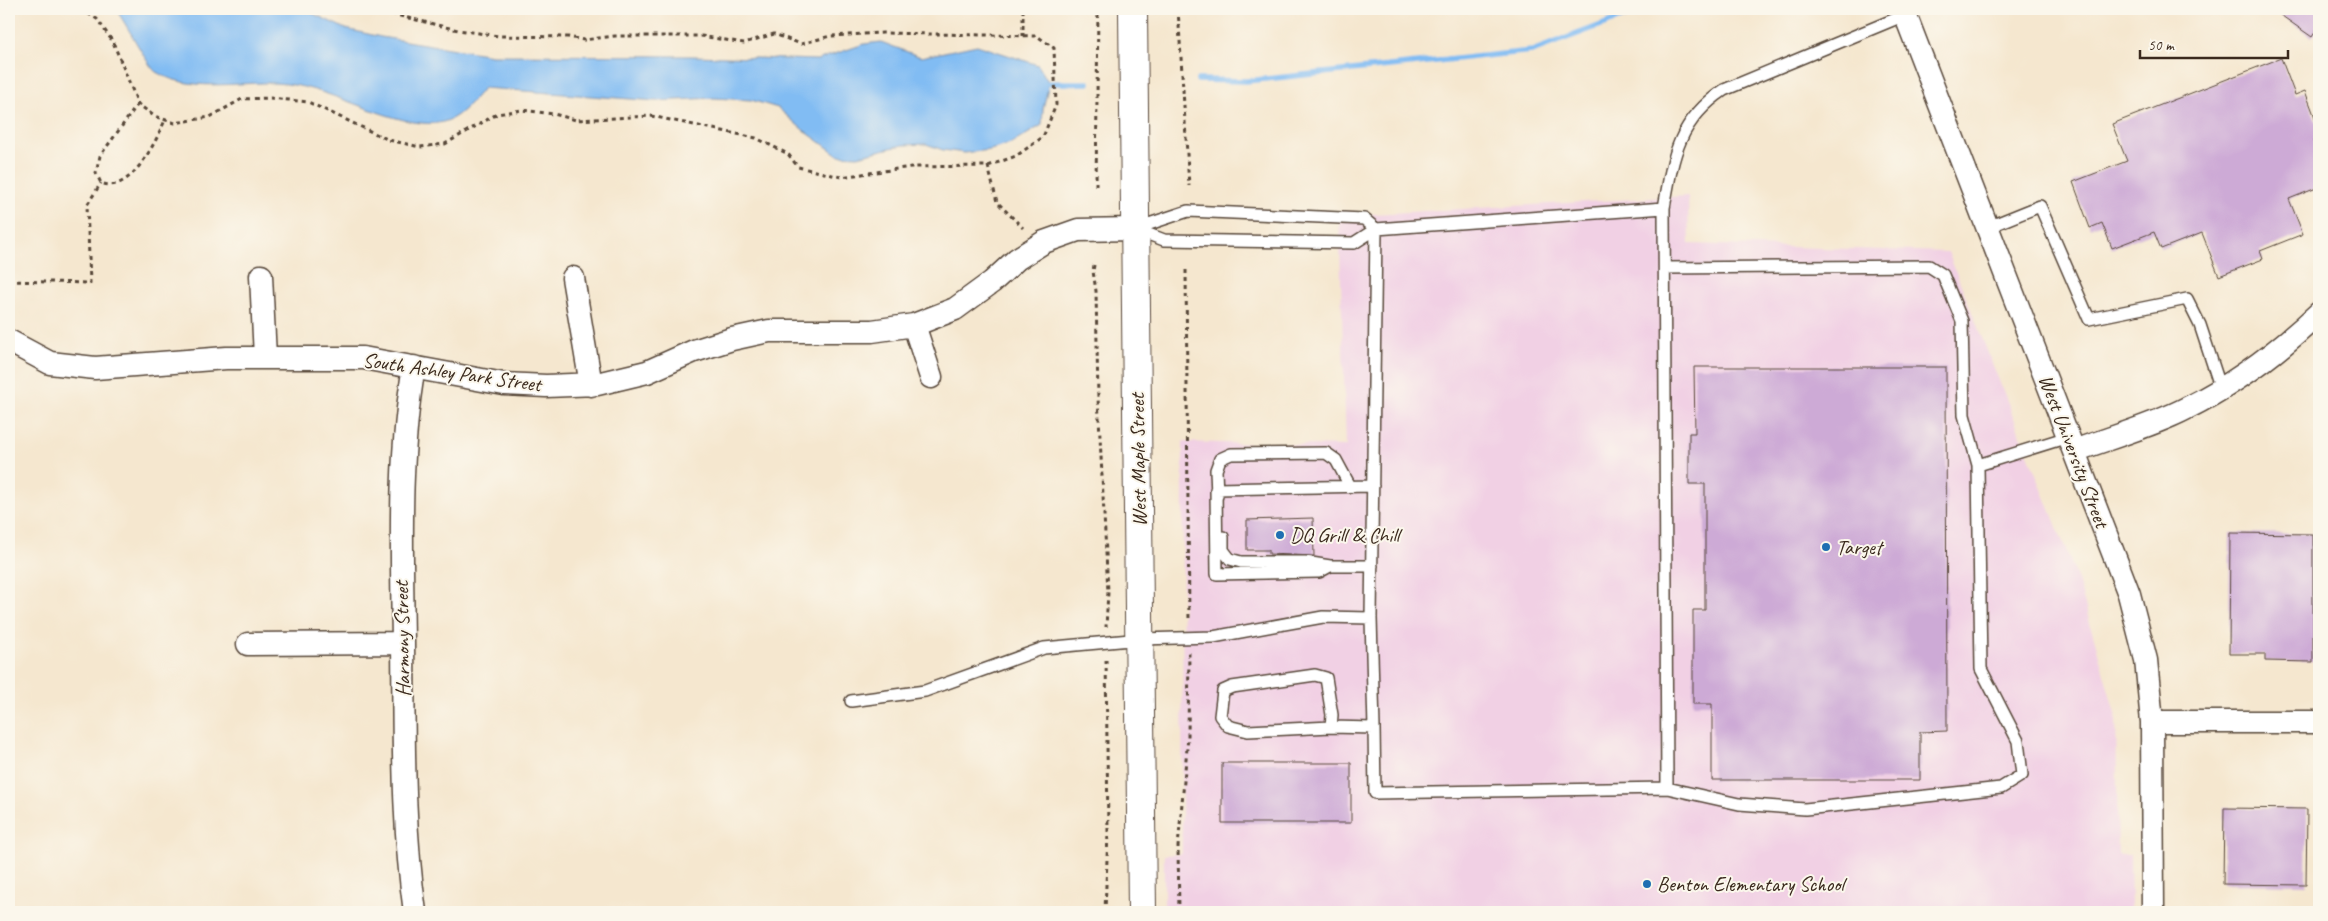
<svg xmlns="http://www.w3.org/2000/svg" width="2328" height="921" font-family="Caveat,sans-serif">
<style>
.built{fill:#f1d0e4}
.water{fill:#81bcf3;stroke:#5e7388}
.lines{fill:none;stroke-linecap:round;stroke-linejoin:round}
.stream{stroke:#81bcf3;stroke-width:5.5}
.building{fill:#cdaad6}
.service-casing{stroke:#574639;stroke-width:14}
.minor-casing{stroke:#574639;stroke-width:25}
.secondary-casing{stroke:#574639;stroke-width:30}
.path{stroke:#574639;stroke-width:3;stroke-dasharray:4 4;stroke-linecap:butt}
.service{stroke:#fff;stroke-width:11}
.minor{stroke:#fff;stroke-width:22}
.secondary{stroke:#fff;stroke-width:28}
.poi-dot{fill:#1f6fb2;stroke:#fbf7ec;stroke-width:2}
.labels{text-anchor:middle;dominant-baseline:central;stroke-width:4;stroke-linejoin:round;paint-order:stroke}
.street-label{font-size:21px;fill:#3b2a1e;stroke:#fbf7ec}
.poi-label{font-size:21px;fill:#3b2a1e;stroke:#fbf7ec;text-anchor:start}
</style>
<rect width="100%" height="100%" fill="#fbf7ec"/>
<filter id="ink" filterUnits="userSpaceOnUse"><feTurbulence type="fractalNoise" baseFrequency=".02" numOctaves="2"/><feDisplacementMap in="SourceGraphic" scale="10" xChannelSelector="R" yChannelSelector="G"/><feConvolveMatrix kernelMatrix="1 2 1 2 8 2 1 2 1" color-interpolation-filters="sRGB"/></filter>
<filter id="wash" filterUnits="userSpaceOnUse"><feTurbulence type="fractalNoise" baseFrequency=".0096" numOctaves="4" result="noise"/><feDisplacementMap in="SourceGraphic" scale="20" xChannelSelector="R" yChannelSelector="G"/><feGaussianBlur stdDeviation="1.12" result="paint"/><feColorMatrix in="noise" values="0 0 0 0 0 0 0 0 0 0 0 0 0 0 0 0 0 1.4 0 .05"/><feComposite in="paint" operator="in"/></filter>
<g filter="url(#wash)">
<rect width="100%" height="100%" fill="#f5e7cf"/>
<path class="built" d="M1688,196l1,48 259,8 130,328 38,137 2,138h12l1,57h-967v-57l18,-1 1,-412 163,4 -7,-230z"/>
<path class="water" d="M115,9h188l43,20 35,8 111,18 202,1 123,4 47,-16 17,-2 40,15 56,-12 61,20 11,18 -6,26 -1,16 -31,19 -21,6 -25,3 -22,-3 -17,-6 -23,1 -45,11 -20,-1 -36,-26 -24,-21 -27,-8 -38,-2 -56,3 -173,-13c-14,14 -25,33 -47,35 -41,5 -104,-34 -150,-39 -42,-5 -92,11 -131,-12 -8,-5 -31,-52 -41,-63z"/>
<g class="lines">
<path class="stream" d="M1198,80l48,1 286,-30 112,-42
M1049,83h39"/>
</g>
<g id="blocks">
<path class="building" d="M2272,9h47v17l-7,11z
M2281,58l14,37 10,-4 14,37v11l-6,2 6,17v29l-30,12 14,35 -43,17 3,8 -44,17 -17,-43 -41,16 -7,-17 -42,16 -10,-25 -12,5 -17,-46 54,-21 -15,-37z
M1694,367h252l1,364 -27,1v48h-208v-76h-19v-94h12v-126h-16v-51h6z
M1313,518l1,38 -45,-2v-4h-22v-30z
M2230,533l83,1v128l-48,-1v-7h-36z
M1222,763h129v60h-129z
M2224,808l83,1 -1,76 -83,-1z"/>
</g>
</g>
<g filter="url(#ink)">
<use href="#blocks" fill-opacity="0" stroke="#574639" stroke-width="1"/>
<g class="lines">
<defs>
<path id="service" d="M1905,15l-181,75c-46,31 -51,66 -60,118l3,580 72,16 66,5 196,-21 21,-13 -4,-34 -37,-72 -3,-204
M1988,227l52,-21 49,113 98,-20 13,26 21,64
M1134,229l54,-18 176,8 12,10
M1135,229l29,11 190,3 22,-14 288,-21
M1665,268l264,-2 14,9 19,46 2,94 14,50 90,-28
M1217,496l-1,-26 4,-11 11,-5 95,-1 10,7 14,26
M1223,537v13l7,9 11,3h64l25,4
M1372,566h-42l-11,6 -102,2 -1,-85 157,-3
M851,701l74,-10 119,-43 97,-9 72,-2 110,-20 48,1
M1331,727l-83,4 -20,-5 -8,-10 3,-25 9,-4 83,-12 11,3 6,37 -1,12 43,1 -3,-110 5,-389
M1374,728l1,65 292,-5"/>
<path id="minor" d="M1903,9l226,585 17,66 6,62 1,190
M261,276l4,81
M573,278l18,107
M914,325l17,52
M9,341l41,22 45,5 131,-10h137l141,26 42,2 51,-2 50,-12 47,-21 38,-12 37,-8h103l42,-6 41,-16 37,-27 25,-23 27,-17 34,-12 56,-1
M414,367c-16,90 -12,184 -11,276 1,90 -1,180 12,269
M2074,451c35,-13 81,-26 113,-43 50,-25 92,-57 132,-95
M248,644l155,-1
M2152,722h167"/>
<path id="secondary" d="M1133,9l9,903"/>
</defs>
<use href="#service" class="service-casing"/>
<use href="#minor" class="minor-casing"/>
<use href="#secondary" class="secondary-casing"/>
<path class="path" d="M81,9l16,10 16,23 25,62 16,12 21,7 35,-6 32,-18 28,-1 38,4 81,38 31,7 25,-3 52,-30 25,-4 32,4 22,6 75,-4 105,22 32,16 10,13 43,10 70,-10 77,-1 28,-10 27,-19 13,-32 -2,-57 -17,-12 -155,-3 -52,3 -29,8 -27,-10 -30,9 -43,-7h-86l-31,4 -16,-3 -69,-1 -41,-6 -87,-21
M1023,9v27
M1178,9l11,177
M138,104l-38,52 -4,17 5,10c29,13 56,-43 64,-63
M988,166l9,36 26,26
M1096,186l2,-177
M1094,265l-1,6 3,20 2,107 10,194 -2,35
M1186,270l3,352
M9,281l81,2 -3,-78 14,-22
M1105,912l3,-80 -2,-176
M1179,912l-1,-65 10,-110 1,-86"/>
<use href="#service" class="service"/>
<use href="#minor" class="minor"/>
<use href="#secondary" class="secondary"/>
</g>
</g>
<g class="poi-dot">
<circle cx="1280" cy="535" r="5"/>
<circle cx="1826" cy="547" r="5"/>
<circle cx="1647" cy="884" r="5"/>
</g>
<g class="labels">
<g class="street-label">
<text transform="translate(452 372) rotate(8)">South Ashley Park Street</text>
<text transform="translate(2074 451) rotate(69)">West University Street</text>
<text transform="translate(1138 460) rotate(-91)">West Maple Street</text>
<text transform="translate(402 639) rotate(-91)">Harmony Street</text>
</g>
<g class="poi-label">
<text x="1290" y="535">DQ Grill &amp; Chill</text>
<text x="1836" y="547">Target</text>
<text x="1657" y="884">Benton Elementary School</text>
</g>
</g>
<rect width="2328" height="921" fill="none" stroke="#fbf7ec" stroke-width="30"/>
<path d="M2140 50v8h148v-8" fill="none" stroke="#3b2a1e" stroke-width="2.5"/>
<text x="2148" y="50" font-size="15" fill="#3b2a1e" stroke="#fbf7ec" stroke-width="4" paint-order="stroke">50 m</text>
</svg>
